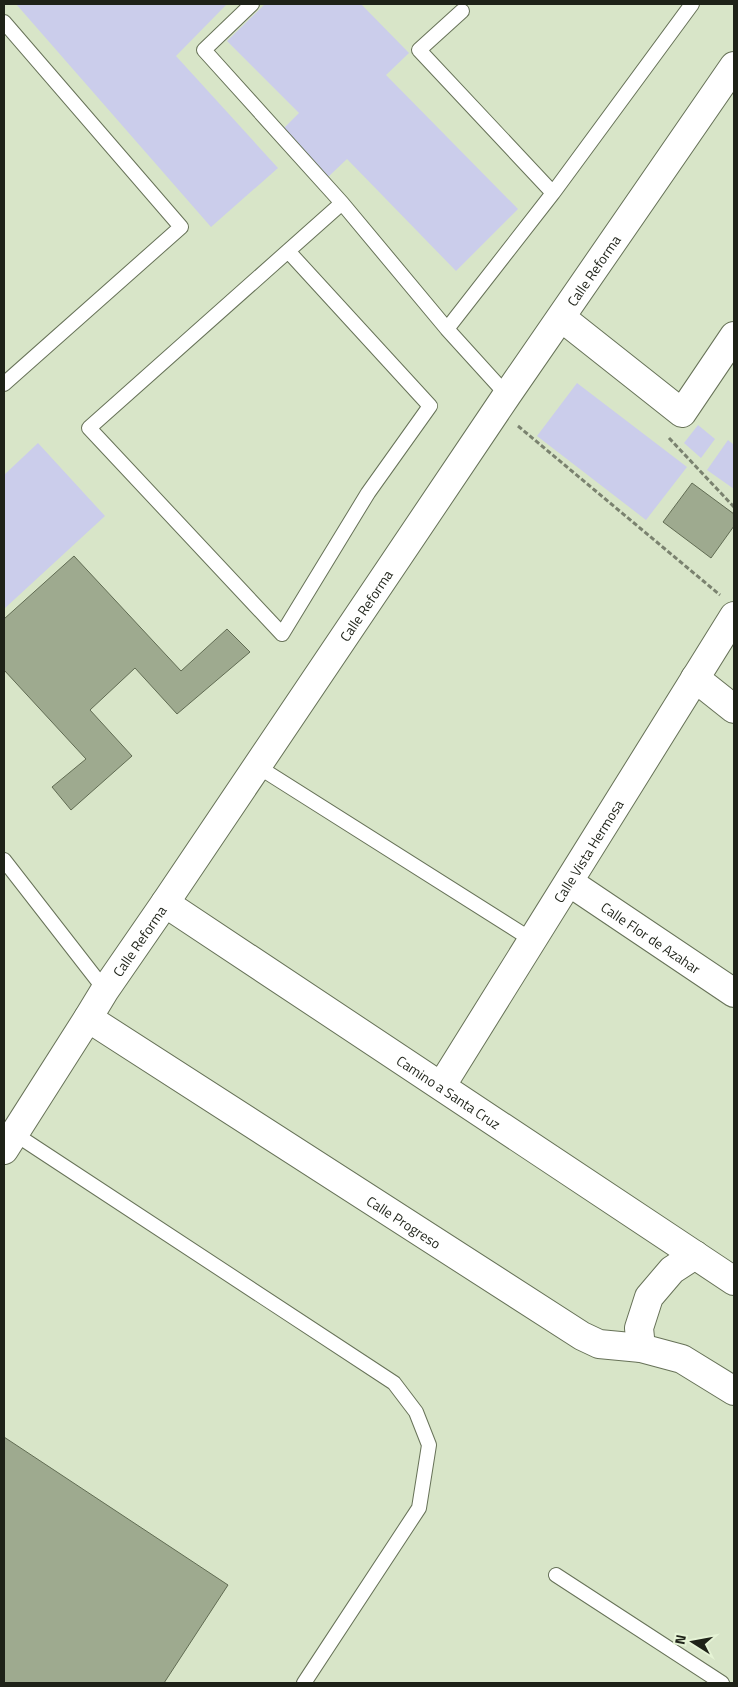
<svg xmlns="http://www.w3.org/2000/svg" width="738" height="1687" font-family="'Titillium Web',sans-serif">
<style>
.green{fill:#cbcdeb}
.building{fill:#9eaa8f;stroke:#616c53}
.lines{fill:none;stroke-linecap:round;stroke-linejoin:round}
.service-casing{stroke:#677258;stroke-width:16}
.minor-casing{stroke:#677258;stroke-width:30}
.tertiary-casing{stroke:#677258;stroke-width:30}
.path{stroke:#7a826f;stroke-width:3;stroke-dasharray:5 2.5;stroke-linecap:butt}
.service{stroke:#fff;stroke-width:14}
.minor{stroke:#fff;stroke-width:28}
.tertiary{stroke:#fff;stroke-width:28}
.labels{text-anchor:middle;dominant-baseline:central;stroke-width:4.5;stroke-linejoin:round;paint-order:stroke}
.street-label{font-size:14px;fill:#1e2218;stroke:#e5f3d5}
</style>
<rect width="100%" height="100%" fill="#d8e5c8"/>
<path class="green" d="M16,4h211l-51,52 102,112 -67,59z
M265,4h96l48,49 -23,22 132,134 -62,62 -109,-112 -20,19 -46,-47 18,-18 -72,-72z
M577,383l110,84 -41,53 -109,-84z
M698,425l17,14 -14,19 -17,-15z
M728,440l6,5v44l-27,-19z
M38,443l67,73 -101,93v-134z"/>
<path class="building" d="M692,483l42,31v12l-23,32 -48,-36z
M74,556l107,115 46,-42 23,23 -73,62 -42,-46 -45,42 42,46 -61,54 -19,-23 34,-28 -82,-89v-51z
M4,1437l224,148 -64,98h-160z"/>
<g class="lines">
<defs>
<path id="service" d="M252,4l-48,46 138,153 105,126 106,-136 139,-189
M462,11l-43,39 134,143
M4,22l177,205 -177,157
M288,251l142,155 -62,87 -86,141 -193,-206 253,-225
M447,329l60,66
M257,766l275,174
M4,860l101,130
M15,1134l379,249 22,29 13,33 -10,63 -115,175
M556,1575l166,108"/>
<g id="minor">
<path d="M562,318l120,95 52,-77"/>
<path d="M695,678l39,31"/>
<path id="s1" d="M569,882l165,111"/>
<path id="s2" d="M88,1018l494,318 17,8 42,4 41,11 52,32"/>
<path id="s3" d="M442,1085l292,-469"/>
<path d="M641,1348l-2,-20 10,-31 23,-27 23,-15"/>
</g>
<g id="tertiary">
<path id="s4" d="M165,903l569,378"/>
<path id="s5" d="M4,1150l84,-132 17,-28 60,-87 342,-508 227,-329"/>
</g>
</defs>
<use href="#service" class="service-casing"/>
<use href="#minor" class="minor-casing"/>
<use href="#tertiary" class="tertiary-casing"/>
<path class="path" d="M518,426l202,169
M669,438l65,69"/>
<use href="#service" class="service"/>
<use href="#minor" class="minor"/>
<use href="#tertiary" class="tertiary"/>
</g>
<g class="labels">
<g class="street-label">
<text stroke="none"><textPath href="#s5" startOffset="1059">Calle Reforma</textPath></text>
<text stroke="none"><textPath href="#s5" startOffset="654">Calle Reforma</textPath></text>
<text stroke="none"><textPath href="#s3" startOffset="276">Calle Vista Hermosa</textPath></text>
<text stroke="none"><textPath href="#s1" startOffset="99">Calle Flor de Azahar</textPath></text>
<text stroke="none"><textPath href="#s5" startOffset="249">Calle Reforma</textPath></text>
<text stroke="none"><textPath href="#s4" startOffset="341">Camino a Santa Cruz</textPath></text>
<text stroke="none"><textPath href="#s2" startOffset="376">Calle Progreso</textPath></text>
</g>
</g>
<rect width="738" height="1687" fill="none" stroke="#1e2218" stroke-width="10"/>
<g transform="translate(693 1642) rotate(281)" stroke="#e5f3d5" stroke-width="4" paint-order="stroke">
<path d="M0-4L9 19L0 12L-9 19Z" fill="#1e2218"/>
<text y="-8" font-size="14" font-weight="bold" text-anchor="middle" fill="#1e2218">N</text>
</g>
</svg>
